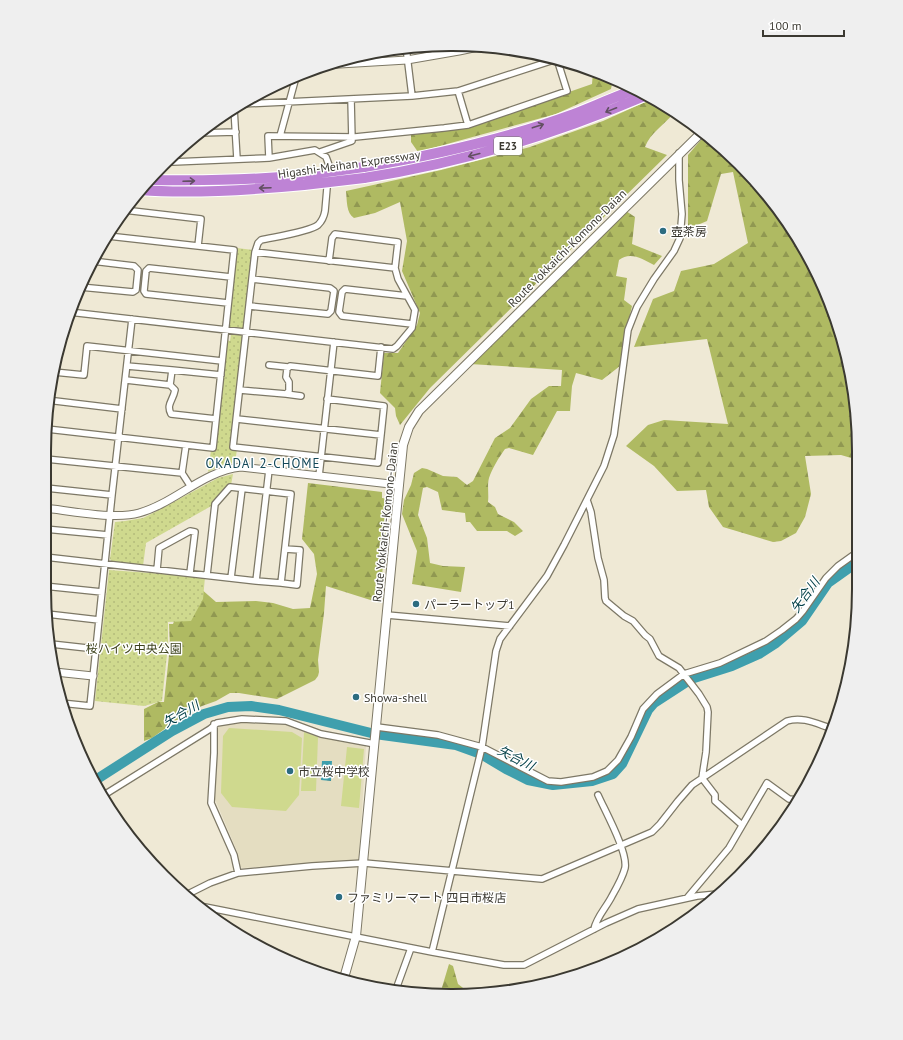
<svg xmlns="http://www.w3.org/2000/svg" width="903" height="1040" font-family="'PT Sans','Noto Sans JP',sans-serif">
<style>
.built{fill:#e4ddc1}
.forest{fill:url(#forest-firs)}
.park{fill:url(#park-dots)}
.garden{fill:#cfd98e}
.water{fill:url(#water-ripples)}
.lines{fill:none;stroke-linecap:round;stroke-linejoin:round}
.river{stroke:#3f9fad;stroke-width:10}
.minor-casing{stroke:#7d7866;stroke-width:8}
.tertiary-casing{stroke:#7d7866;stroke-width:9}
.secondary-casing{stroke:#7d7866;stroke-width:10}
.motorway-casing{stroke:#fff;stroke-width:12}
.minor{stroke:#fff;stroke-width:5.5}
.tertiary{stroke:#fff;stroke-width:7}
.secondary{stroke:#fff;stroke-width:8}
.motorway{stroke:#be83d5;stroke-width:10}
.motorway-bridge-casing{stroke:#fff;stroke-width:12;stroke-linecap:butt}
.motorway-bridge{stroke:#be83d5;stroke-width:10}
.oneway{stroke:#624f62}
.poi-dot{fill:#2c6c80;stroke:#fff;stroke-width:1.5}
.labels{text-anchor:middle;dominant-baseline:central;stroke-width:3;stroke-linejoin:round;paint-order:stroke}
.shield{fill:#fff;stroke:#76746f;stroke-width:1}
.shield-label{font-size:11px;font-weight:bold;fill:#3b3931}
.street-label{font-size:12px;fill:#3b3931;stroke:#fff}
.poi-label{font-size:12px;fill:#3b3931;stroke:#fff;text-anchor:start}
.park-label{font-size:12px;fill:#3d421c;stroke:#fff}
.neighbourhood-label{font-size:13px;letter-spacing:1px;fill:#124757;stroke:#fff}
.water-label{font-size:13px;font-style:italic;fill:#044149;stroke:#fff}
.rim{fill:none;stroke:#3b3931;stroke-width:2}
</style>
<defs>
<pattern id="forest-firs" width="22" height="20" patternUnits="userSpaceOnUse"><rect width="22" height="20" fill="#afba62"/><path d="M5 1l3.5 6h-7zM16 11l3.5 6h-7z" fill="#909851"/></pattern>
<pattern id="park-dots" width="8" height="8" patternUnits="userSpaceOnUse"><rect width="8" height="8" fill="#cfd98e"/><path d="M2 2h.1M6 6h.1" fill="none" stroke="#b3bb7b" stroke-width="1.8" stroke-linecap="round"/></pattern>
<pattern id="water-ripples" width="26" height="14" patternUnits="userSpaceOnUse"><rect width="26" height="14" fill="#3f9fad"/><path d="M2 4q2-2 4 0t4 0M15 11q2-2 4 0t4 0" fill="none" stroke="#36838d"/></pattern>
</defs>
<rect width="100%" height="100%" fill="#efe9d5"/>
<path class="built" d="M244,722l37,1 46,16 3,-2 12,5 24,3 -7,115 -116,8 -3,-1 -3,-16 -23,-54 4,-69 2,-2z"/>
<path class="forest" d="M575,65l38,14 -2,10 -55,25 -138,38 -7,-10v-7l58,-8 123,-43 1,-12z
M652,99l22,14c-9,11 -24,20 -29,34l22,8 -237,233 -30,37 -4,-9 -1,-8 -15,-15 4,-40h14l19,-28 3,-12 -18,-42 5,-30 -7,-39 -25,11 -21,5c-8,-5 -7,-18 -8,-27l95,-21 89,-23 73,-26z
M706,134l52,49 47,65 32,73 21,104v35l-17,-5 -36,1 6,38 -6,23 -9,16 -15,8 -8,1 -50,-15 -14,-20 -3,-17 -29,1 -23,-25 -28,-20 22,-21 16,-5 64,4 -21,-85 -73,8 19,-48 21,-8 7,-20 33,-7 34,-21 -15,-71 -12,2 -14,47 -19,8v-74z
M626,211l9,6 -3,27 30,12 -8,9c-11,-6 -24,-14 -35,-5l-3,16 11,2 -3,22 8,6 -9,39 -3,21 -18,14 -26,-7 -4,13 -2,25h-13l-24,44 -24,-7 -4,1c-6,8 -13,20 -16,29 -2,7 0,16 -1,24l7,5 3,7 16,8 9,9 -8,5 -8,-5h-30l-7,-9h-4l-1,-9 -23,-3 -4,-18 -11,-5 -4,1 -5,27 9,23 3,25 13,3 22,1 -4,25 -49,-8 5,-33 -15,-37 2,-14 7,-15 3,-12 8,-5 5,1 16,7 14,1 10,8 6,-4 22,-43 15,-10 21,-29 18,-13h12l1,-16 -92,-6z
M308,483l74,9v6l6,1 -8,104 -54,-17 -2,27 -6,47 1,12 -1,4 -3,4 -38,19 -38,-6h-9l-14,8 -25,9 -39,28 -8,3v-32l14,-7h6l6,-56 -1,-22h4l8,-21 19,-15 16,14 40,-1 17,2 20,6 17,-1 7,-34 -3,-20 -12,-15z
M449,964l4,2 5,18 14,11 -32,-1z"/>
<path class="park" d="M237,248l16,2 -9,77 -2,2 -14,-2z
M231,334l10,1 3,3 -13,110 6,1 -2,14 -17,4 -10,5 3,-22h4l12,-110 3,1z
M233,474l-2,11 -18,20 -67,38 -3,23 -30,-3 -3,-4 5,-37 10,-1 18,-3 16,-8 59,-32z
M109,570l96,7 -2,22 -12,22 -23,1v23l-6,56 -18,5 -49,-5z"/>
<path class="garden" d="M229,728l63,4 10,6 -3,57 -13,16 -54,-4 -11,-14 2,-57z
M304,732l14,5 -2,54h-15z
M347,747l17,2 -5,59 -18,-2z"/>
<path class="water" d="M322,761h10l-1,20 -10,-1z"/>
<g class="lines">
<path class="river" d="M94,781l78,-50 32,-17 24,-7 23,-1 28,4 96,24 81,11 25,9 25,15 22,11 25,5 39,-4 21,-7 9,-10 26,-54 6,-7 37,-24 41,-13 27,-12 17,-11 26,-22 26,-38 31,-22"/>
<defs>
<path id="minor" d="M406,47l6,49
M458,91l10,34
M241,104l171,-8 46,-5 99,-32
M234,108l3,51
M199,133l37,-1
M280,136l16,-59
M320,152l32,-11 -1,-42
M269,158l-1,-22 87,1 89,-9 24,-3 93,-32 6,-2 -10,-32 -2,-1
M170,159l3,3 96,-4 46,-8 11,7 3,8 -4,46c-1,6 -3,10 -7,14 -9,7 -44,12 -57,15l-3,3 -3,9 -22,195 145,16 3,-28 -144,-16
M124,210l77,9 -3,27
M329,261l3,-23 3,-4 63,8 -3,26
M80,287l53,5 3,-2 2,-20 -4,-4 -42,-5
M407,296l-62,-7 -3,3 -3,20 3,4 70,8
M228,303l-82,-9 -2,-3 2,-20 3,-3 82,9
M250,306l78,8 3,-3 3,-20 -4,-3 -78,-9
M69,312l324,37 4,-3 15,-18 3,-18 -17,-31 -3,-11 -140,-16
M269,365l19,2
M127,366l45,4 -2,15
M172,370l49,5
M54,372l30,3 3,-29 135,15
M126,380l44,5 5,5c-2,11 -9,14 -4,24l45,5
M240,390l46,4 3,-3v-9l-3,-5 1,-8 3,-3 88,10 3,-29
M286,394l15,2
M327,399l57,7 -3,29
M47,400l75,9
M47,429l166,19 21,-198 -126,-14
M46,459l136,14 9,14
M182,473l4,-28
M319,476l15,-134
M46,488l66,7
M587,500l4,12 7,46 6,22 1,18 1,3 18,15 9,5 12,14 5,4 9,17 20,12 20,26 8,13 1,5 -2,40 -4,26 13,17v6l27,24
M45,529l63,6
M45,557l211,24 13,-111
M157,570l2,-22 31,-17 5,1 -5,41
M207,575l8,-71 15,-17 61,7 -10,89 16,2 3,-35 -15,-1
M231,578l11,-89
M256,581l25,2
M44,586l58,6
M47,614l52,6
M387,615l123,11
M51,644l45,5
M61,703l29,3 22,-211 20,-176
M214,724v29l-3,50 23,52 4,18
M377,727l61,8 44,12 66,34 13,1 32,-5 14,-6 11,-11 13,-23 12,-28 14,-15 27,-20 36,-11 46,-22 16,-11 14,-11 7,-8 23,-33 12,-12 21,-15
M104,795l106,-66 7,-6 25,-4 44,2 35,13 54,10
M186,895l24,-12 28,-10 74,-7 52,-3 178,16 110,-47 8,-8 18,-23 14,-16 95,-64c16,-5 30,3 46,8
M687,898l42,-50 38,-65 22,16 9,1
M198,906l7,1 227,45 72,13h20l82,-42 32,-14 59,-13 20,-2
M594,929c3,-13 12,-21 18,-33 4,-7 11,-20 13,-28 3,-16 -20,-57 -27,-73
M432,952l50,-205 14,-96 4,-12 47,-63 17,-31 40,-79 10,-31 14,-105 9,-23 17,-28 20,-28 6,-13 2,-24 -3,-34v-27
M395,992l16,-44"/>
<path id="tertiary" d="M323,65l84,-5 52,-9 24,-5
M45,508c26,3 70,12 94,5 36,-10 64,-42 102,-46l158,18
M55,672l38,4"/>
<path id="secondary" d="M344,978l12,-42 43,-451 4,-40 6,-18 10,-16 284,-280"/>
<path id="motorway" d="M364,167c71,-12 142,-28 210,-53 20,-8 41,-17 62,-25
M364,178c98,-15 192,-44 283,-83
M150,180c52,1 104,0 155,-5
M140,190c54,4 111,0 164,-5"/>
</defs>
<use href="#minor" class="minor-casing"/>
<use href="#tertiary" class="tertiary-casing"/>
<use href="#secondary" class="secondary-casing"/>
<use href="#motorway" class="motorway-casing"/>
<use href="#minor" class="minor"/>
<use href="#tertiary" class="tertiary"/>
<use href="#secondary" class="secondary"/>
<use href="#motorway" class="motorway"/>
<defs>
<path id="motorway-bridge" d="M305,175l59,-8
M304,185l60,-7"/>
</defs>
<use href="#motorway-bridge" class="motorway-bridge-casing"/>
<use href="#motorway-bridge" class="motorway-bridge"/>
</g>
<defs><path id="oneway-shaft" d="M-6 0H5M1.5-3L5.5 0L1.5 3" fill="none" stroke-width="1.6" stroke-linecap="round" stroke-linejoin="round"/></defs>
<g class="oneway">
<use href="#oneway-shaft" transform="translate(611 110) rotate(158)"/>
<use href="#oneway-shaft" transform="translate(538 126) rotate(-18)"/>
<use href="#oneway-shaft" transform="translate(474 155) rotate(165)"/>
<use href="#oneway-shaft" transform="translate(189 181) rotate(-2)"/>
<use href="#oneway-shaft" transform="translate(265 188) rotate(178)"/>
</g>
<g class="poi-dot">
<circle cx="663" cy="231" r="4"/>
<circle cx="416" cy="604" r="4"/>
<circle cx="356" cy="697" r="4"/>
<circle cx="290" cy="771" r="4"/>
<circle cx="339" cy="897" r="4"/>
</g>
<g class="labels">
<rect class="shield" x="494" y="137" width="28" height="18" rx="3"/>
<g class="shield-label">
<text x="508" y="146">E23</text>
</g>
<g class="street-label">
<text transform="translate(349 164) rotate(-8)">Higashi-Meihan Expressway</text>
<text transform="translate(567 248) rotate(-45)">Route Yokkaichi-Komono-Daian</text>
<text transform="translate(385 522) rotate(-84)">Route Yokkaichi-Komono-Daian</text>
</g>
<g class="poi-label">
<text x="671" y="231">壺茶房</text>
<text x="424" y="604">パーラートップ1</text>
<text x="364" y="697">Showa-shell</text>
<text x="298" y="771">市立桜中学校</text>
<text x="347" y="897">ファミリーマート 四日市桜店</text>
</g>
<g class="park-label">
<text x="134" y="648">桜ハイツ中央公園</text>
</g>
<g class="neighbourhood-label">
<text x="263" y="463">OKADAI 2-CHOME</text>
</g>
<g class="water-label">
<text transform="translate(805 595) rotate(-54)">矢合川</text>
<text transform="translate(181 714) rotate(-30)">矢合川</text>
<text transform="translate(516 758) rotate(27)">矢合川</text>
</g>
</g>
<path d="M0 0H903V1040H0ZM451 51H452A400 400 0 0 1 852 451V589A400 400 0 0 1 452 989H451A400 400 0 0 1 51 589V451A400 400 0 0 1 451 51Z" fill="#efefef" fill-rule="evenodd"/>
<path class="rim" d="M451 51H452A400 400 0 0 1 852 451V589A400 400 0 0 1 452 989H451A400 400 0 0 1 51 589V451A400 400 0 0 1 451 51Z"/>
<path d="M763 30v6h81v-6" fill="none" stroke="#3b3931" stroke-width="2"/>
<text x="769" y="30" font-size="12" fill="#3b3931" stroke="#ffffff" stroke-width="3" paint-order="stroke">100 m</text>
</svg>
